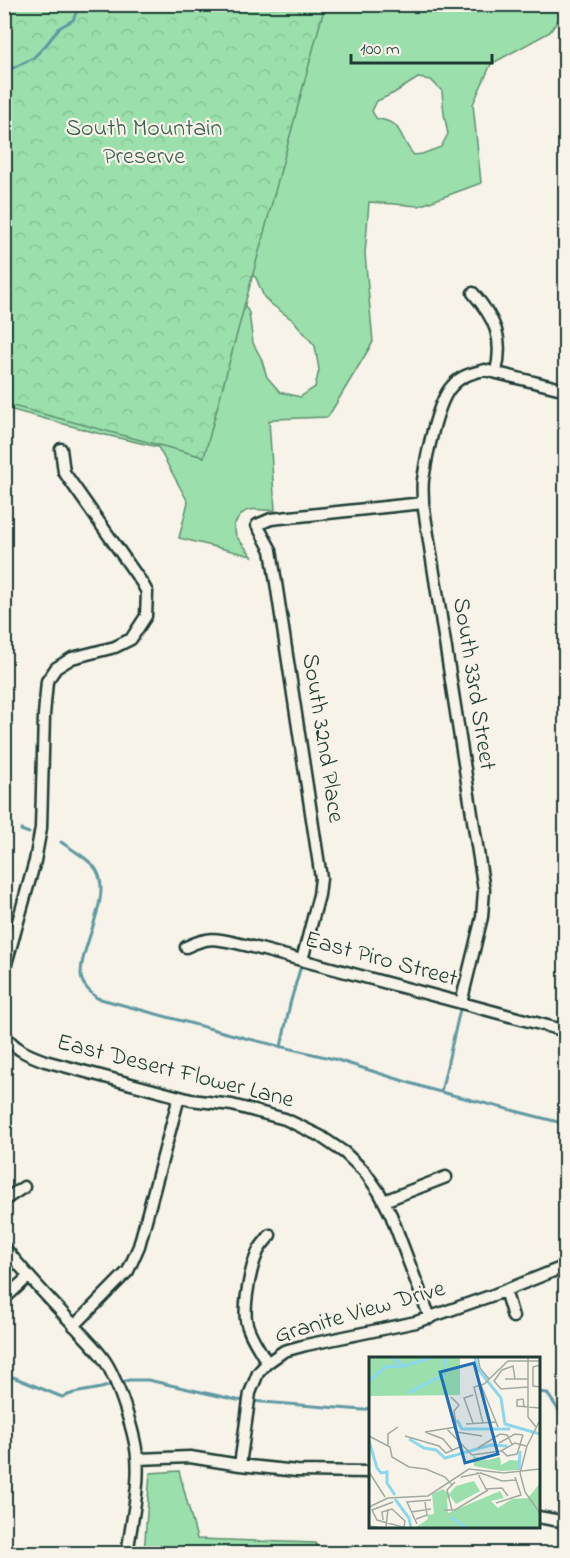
<svg xmlns="http://www.w3.org/2000/svg" width="570" height="1558" font-family="'Indie Flower',sans-serif">
<style>
.green{fill:#9be0ac;stroke:#5d8e70;stroke-width:1.5;fill-rule:evenodd}
.forest{fill:url(#forest-crowns);stroke:#5d8e70;stroke-width:1.5}
.lines{fill:none;stroke-linecap:round;stroke-linejoin:round}
.stream{stroke:#6099a2;stroke-width:3}
.minor-casing{stroke:#1f3d34;stroke-width:15}
.minor{stroke:#f7f3e8;stroke-width:10}
.labels{text-anchor:middle;dominant-baseline:central;stroke-width:4.5;stroke-linejoin:round;paint-order:stroke}
.park-label{font-size:24px;fill:#385e4c;stroke:#f7f3e8}
.street-label{font-size:24px;fill:#1f3d34;stroke:#f7f3e8}
.inset-river{fill:none;stroke:#8cd7ec;stroke-width:3}
.inset-road{fill:none;stroke:#a1aaa0;stroke-width:1.5}
.view{fill:#1f6fb2;fill-opacity:0.15;stroke:#1f6fb2;stroke-width:3}
.inset-edge{fill:none;stroke:#1f3d34;stroke-width:3}
</style>
<defs>
<pattern id="forest-crowns" width="20" height="18" patternUnits="userSpaceOnUse" patternTransform="scale(1.5)"><rect width="20" height="18" fill="#9be0ac"/><path d="M2 6a3 3 0 1 1 6 0M12 15a3 3 0 1 1 6 0" fill="none" stroke="#85c195"/></pattern>
</defs>
<rect width="100%" height="100%" fill="#f7f3e8"/>
<filter id="ink" filterUnits="userSpaceOnUse"><feTurbulence type="fractalNoise" baseFrequency=".0167" numOctaves="2"/><feDisplacementMap in="SourceGraphic" scale="12" xChannelSelector="R" yChannelSelector="G"/><feConvolveMatrix kernelMatrix="1 2 1 2 8 2 1 2 1" color-interpolation-filters="sRGB"/></filter>
<g filter="url(#ink)">
<path class="green" d="M4,5h561v5l-15,22 -59,32 -18,40 8,79 -62,23 -50,-4 -4,52 8,88 -45,75 -54,2 -5,2 6,89c-22,2 -28,-8 -41,15l2,11 16,20 -73,-18 9,-36 -30,-55 -61,-14 -92,-25zM418,78l13,2 11,11 2,23 4,20 -7,13 -19,7 -8,1c-9,-9 -11,-21 -19,-30 -5,-4 -13,-5 -19,-7l-4,-7 5,-10 17,-8zM247,270l9,8 8,19 7,7 23,17 21,25 4,24 -4,17 -15,10 -20,-5 -13,-15 -6,-19 -8,-15 -4,-30 -13,-24z
M179,1471l18,68 118,4 7,10h-178l6,-80z"/>
<path class="forest" d="M4,5h321l-121,452 -199,-53z"/>
<g class="lines">
<path class="stream" d="M4,68h9l20,-10 13,-13 13,-17 14,-8 7,-16
M21,830l8,3
M61,842c10,7 30,18 36,29 15,27 -17,75 -16,105 1,9 9,16 16,22l148,40 89,21 95,30 137,35
M281,1047l9,-43 12,-42
M441,1092l20,-87
M4,1382l9,-5 49,20 12,-4 27,-5 28,-8h19l89,20 126,10 7,-2
M538,1392l9,1 19,28"/>
<defs>
<path id="minor" d="M473,293c22,26 31,45 23,79
M186,947c25,-12 32,-8 59,-2l321,86
M302,960l17,-65 2,-17 -50,-328 -14,-25 14,-6 152,-16
M4,971l31,-110 6,-33 3,-113 3,-34 9,-13 16,-10 43,-11 16,-8 15,-23 1,-24 -5,-9 -78,-111 -3,-23
M461,1003l21,-86 2,-27 -61,-387c0,-8 -1,-16 0,-23 3,-22 14,-79 29,-94 8,-10 20,-13 33,-16l81,20
M4,1035c14,16 22,19 41,26l146,39 41,5 53,14 35,17 25,17 20,19 14,20 12,23 39,103
M4,1200l20,-13
M384,1201l62,-24
M4,1247c22,27 44,51 68,76 11,13 24,24 33,38 13,20 30,72 32,96 3,28 -6,69 -10,97
M505,1290l8,27
M4,1299l24,-22
M74,1326l54,-55 11,-25 40,-149
M267,1363l17,-12 22,-6 110,-23 80,-28 70,-28
M138,1459l52,-2 50,8 57,6 73,1
M240,1465l10,-72 8,-20 9,-10c-6,-12 -19,-29 -21,-43 -2,-16 4,-50 11,-66 2,-7 9,-13 13,-19
M538,1517l28,5"/>
</defs>
<use href="#minor" class="minor-casing"/>
<use href="#minor" class="minor"/>
</g>
</g>
<g class="labels">
<g class="park-label">
<text x="144" y="129">South Mountain<tspan x="144" dy="28">Preserve</tspan></text>
</g>
<g class="street-label">
<text transform="translate(473 684) rotate(81)">South 33rd Street</text>
<text transform="translate(322 738) rotate(81)">South 32nd Place</text>
<text transform="translate(381 960) rotate(15)">East Piro Street</text>
<text transform="translate(175 1072) rotate(14)">East Desert Flower Lane</text>
<text transform="translate(360 1313) rotate(-16)">Granite View Drive</text>
</g>
</g>
<g transform="translate(369 1357)">
<rect width="171" height="171" fill="#f7f3e8"/>
<path d="M104,99l14,4 13,-3 1,8 9,-5 11,1 -3,9 -17,1 -27,-5zM105,124l6,10 -24,13 -6,-8 -3,3 1,14 52,-22 4,7 -13,3 7,7 14,-9 16,-1 12,-15v45h-125l13,-9 -1,-4 7,-1 -2,-20 11,-5 6,5 7,-8z" fill="#9be0ac"/>
<path d="M0,0h91v38l-91,1z" fill="#9be0ac"/>
<path class="inset-river" d="M22,0l13,9 29,-9M106,0l3,12 23,29 4,26 35,10M0,24l16,-14 16,-1M39,36l35,-18 3,-18M88,63l5,9h48M40,82l15,9 12,2 9,8 46,-13 16,1M0,84l8,27 4,5 6,-1v11l8,12M150,113l1,-19M26,142l14,19 2,10M81,160l17,11"/>
<path class="inset-road" d="M109,0l2,11 9,11M159,0v60l8,10M171,8l-7,2v19l7,1M136,22h23M146,22l-2,-13 -11,4 -8,11 7,8 27,-2M112,28l17,42M104,38l-9,3 9,25M82,40l8,8 -5,6 3,21 25,4M155,49l-1,-7 -6,1v6l23,2M171,63l-13,26 -7,27 5,19 15,21M114,66l-9,-36 10,-3 24,-23h32M97,67l30,-2M78,72l25,26M56,75l18,7 10,12M56,75l31,-5M0,79l21,11 2,10 17,10 17,2 19,8 7,8M36,79l34,10 7,7 16,-7M130,86l16,-9 8,1M19,88v-11l10,-7M109,91l22,-14 7,1 5,9M133,94l5,5 10,-2 6,-19M103,98l29,-4 14,-8 11,3M0,115l16,25M108,115l9,17 16,-1 6,8M92,120l20,-4 21,8 14,-1M24,145l-21,8 5,10 29,8M127,146l25,-8 -6,-18M0,150l19,-9 40,-2 41,-27 35,4 36,-4M75,153h11l33,-20M83,153l-5,-20 8,-8M42,155l20,-3M47,162l11,-4 -2,-13M14,163l-1,-8 10,-3 13,12 -1,6M48,167l-10,-22 24,-2M0,169l19,2M17,170l2,-18"/>
<path class="view" d="M105,6l24,91 -33,9 -25,-91z"/>
<rect width="171" height="171" class="inset-edge"/>
</g>
<rect width="570" height="1558" fill="none" stroke="#f7f3e8" stroke-width="24"/>
<rect x="12" y="12" width="546" height="1534" fill="none" stroke="#1f3d34" stroke-width="2" filter="url(#ink)"/>
<path d="M351 54v9h141v-9" fill="none" stroke="#1f3d34" stroke-width="3"/>
<text x="360" y="54" font-size="18" fill="#1f3d34" stroke="#f7f3e8" stroke-width="4.5" paint-order="stroke">100 m</text>
</svg>
